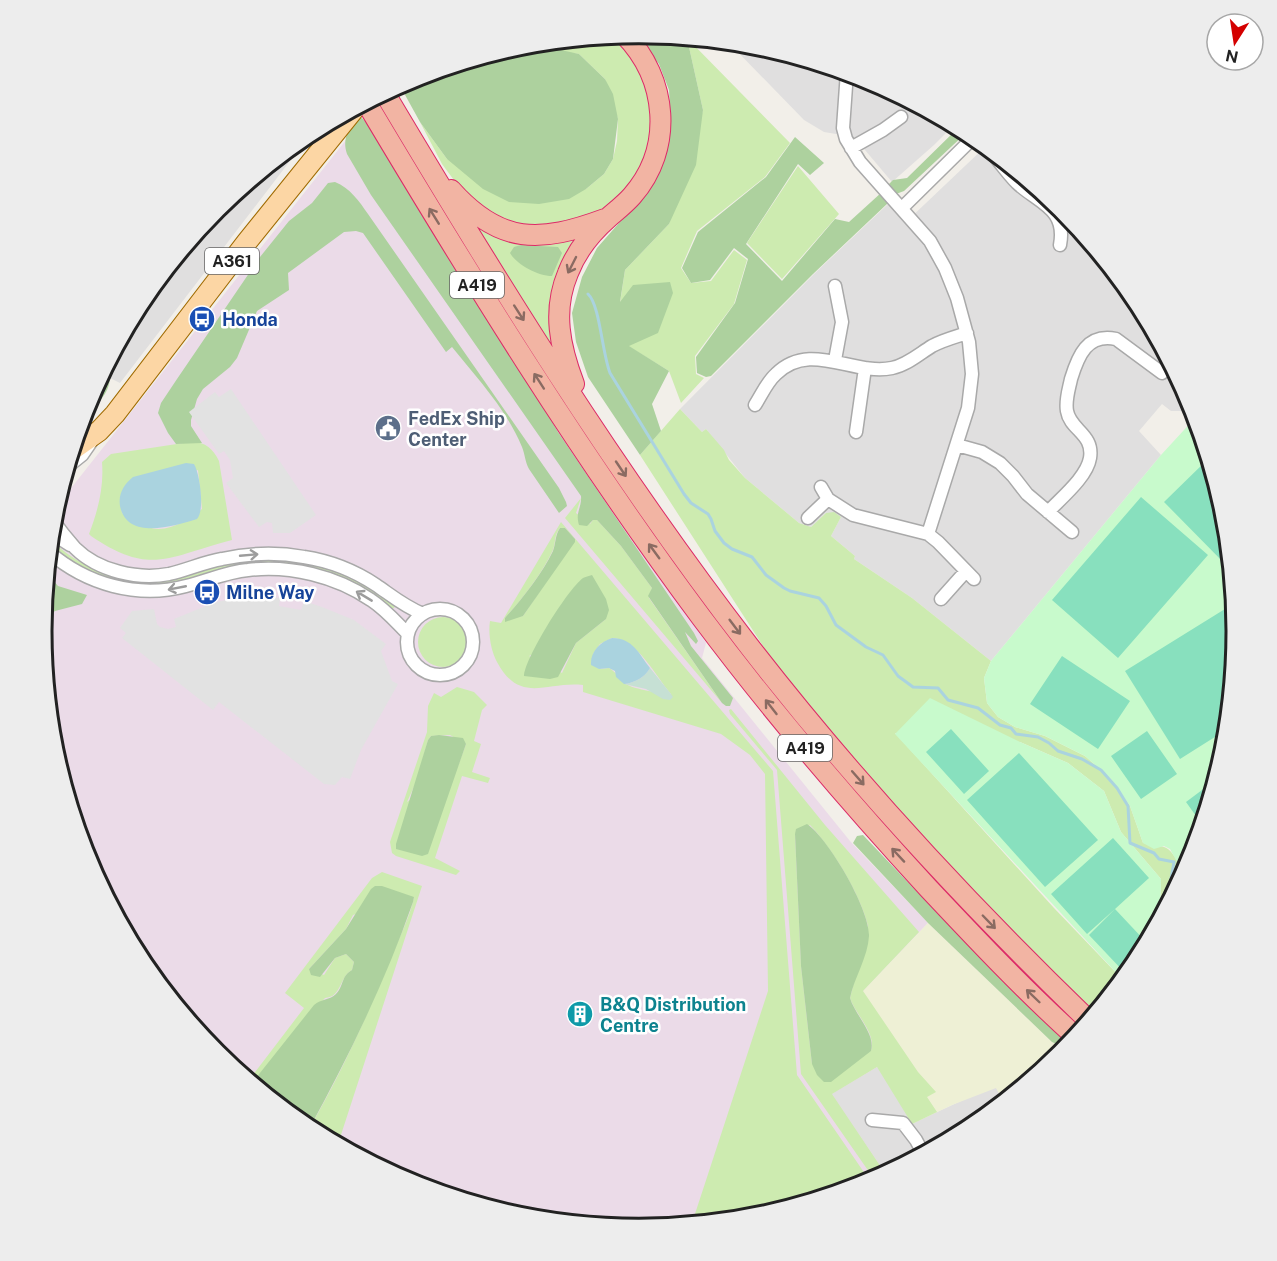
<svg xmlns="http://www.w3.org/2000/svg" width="1277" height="1261" font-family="'Public Sans',sans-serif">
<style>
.residential{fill:#e0dfdf}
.industrial{fill:#ebdbe8}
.farmland{fill:#eef0d5}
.grass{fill:#cdebb0;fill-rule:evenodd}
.forest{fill:#add19e}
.wetland{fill:#c6e0d4}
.park{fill:#c8facc}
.pitch{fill:#88e0be}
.parking{fill:#e2e2e2}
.water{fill:#aad3df}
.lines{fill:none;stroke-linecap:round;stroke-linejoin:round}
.stream{stroke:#aad3df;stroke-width:3}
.minor-casing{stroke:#a9a9a9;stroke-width:15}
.primary-casing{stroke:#a06b00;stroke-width:22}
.trunk-casing{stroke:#dc2a67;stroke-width:22}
.minor{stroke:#fff;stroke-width:12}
.primary{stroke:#fcd6a4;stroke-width:20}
.trunk{stroke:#f2b4a3;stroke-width:20}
.oneway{stroke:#8a6b62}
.oneway2{stroke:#9c9c9c}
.labels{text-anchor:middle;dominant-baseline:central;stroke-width:5;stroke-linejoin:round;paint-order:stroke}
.shield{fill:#fff;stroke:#646464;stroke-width:1.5}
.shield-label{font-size:16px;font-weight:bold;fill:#222}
.transit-label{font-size:18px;font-weight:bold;fill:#164399;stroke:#fff;text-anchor:start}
.service-label{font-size:18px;font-weight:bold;fill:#4e5e75;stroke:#fff;text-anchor:start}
.culture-label{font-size:18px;font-weight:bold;fill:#0d838f;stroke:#fff;text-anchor:start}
.rim{fill:none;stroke:#222;stroke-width:3}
</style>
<rect width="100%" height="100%" fill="#f2efe9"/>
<path class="residential" d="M731,42l24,3 112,34 87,46 -20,20 -42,37 -38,-45 -30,-5 -20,-12 -74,-76z
M305,135l1,5 -186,243 -10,-5 -8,-6 40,-74 74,-90z
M986,146l75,62 74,91 56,103 2,9h-22l-9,-7 -23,27 22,24 -170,206 -79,-63 -58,-39 1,-3 -24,-20 10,-19 -15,-4 -15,14 -12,-4 -54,-45 -39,-49 -4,3 -22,-23 134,-135 74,-70 18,18z
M877,1067l60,45 26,-12 33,-13 7,14 -33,26 -85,46 -54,-79z"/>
<path class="industrial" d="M361,121l345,522 -4,15 148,183 78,82 -65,68 14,76 -45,27 53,79 -18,10 -112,34 -117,11 -116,-12 -112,-34 -104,-55 -90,-74 -74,-91 -56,-103 -34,-112 -11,-117 12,-119z"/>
<path class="farmland" d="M928,923l124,119 13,6 -62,53 -7,-13 -44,17 -40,19 -49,-133z"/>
<path class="grass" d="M613,36l22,25 14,35 2,30 -7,34 -6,12 -20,26 -26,18 -56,13 -41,-11 -30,-23 -23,-31 -22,-42 27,37 139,30 18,-15 9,-15 4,-18 1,-22 -13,-40 -26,-25 -58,-7 -15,2 16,-5z
M687,38l103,105 -25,34 -68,54 -16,37 10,15 20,-2 23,-31 13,10 -13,44 -39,52 1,18 8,4 -23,25 -12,-32 -41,-25 -8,-43 5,-33 44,-46 34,-114z
M798,166l41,48 -57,65 -35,-36z
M475,223l57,21 43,-3 -18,115z
M680,409l22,23 4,-3 18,21 5,10 16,18 54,45 12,4 15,-14 8,-1 7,5 -10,19 24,20 -1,3 58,39 79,63 -7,17 3,25 11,14 17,10 30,9 40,20 26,23 19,27 13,37c29,4 26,4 40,28l-23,46 1,-38 -40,-47 -17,-41 -36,-28 -48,-21 -125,-9 159,175 68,71 -30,36 -195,-202 -111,-133 -23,-34 -123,-191z
M190,442c14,-1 23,6 29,19l13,79c-63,16 -81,37 -141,-4l-2,-2c9,-24 15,-46 13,-72l9,-8zM198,470l4,39c-14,11 -35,25 -54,18 -9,-3 -17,-9 -26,-14l-2,-16z
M581,498l-5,15 14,11 3,-4h4l24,26 31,42 -3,10 73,105 -157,-185z
M561,522l212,249 24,304 73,106 -3,2 -112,34 -63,6 76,-232 -3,-217 -15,-19 -29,-21 -138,-42v-7c-37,-4 -63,20 -86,-23 -6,-11 -9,-28 -7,-41l11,2zM560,528h5l10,11 -52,77 -18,2c17,-19 37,-44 48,-68 3,-8 1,-15 7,-22zM606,619l-30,24 -14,30 -33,-17zM612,638c25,0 44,39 59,56 -12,-1 -41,-5 -48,-12 -5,-5 -7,-10 -14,-14l-10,1 -6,-15 7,-10z
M50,539c36,35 85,50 135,38 19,-5 37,-14 57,-16 55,-7 111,9 153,46l-3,2 -14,-11 -95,-34h-27l-30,4 -57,16 -45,-1 -26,-7 -25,-12 -22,-17 -2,-2z
M418 642a25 25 0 1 1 50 0a25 25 0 1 1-50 0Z
M457,687l17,5 13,13 -5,5 -8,31 7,3 -9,28 18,6 -2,5 -26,-7 -27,82 25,13 -4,4 -60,-19 -4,-3 -2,-11 37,-110 1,-26 6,-13 7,4zM450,735l16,9 -8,22 -51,36 10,-22 11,-40 3,-4z
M731,709l94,116 94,107 -56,59 55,81 18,20 -9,5 10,15 -25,12 -35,-57 -45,27 53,79 -11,6 -73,-105 -24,-304 -47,-56 -1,-4zM810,825c22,23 51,70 58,101l-18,72c5,16 27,36 21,53l-59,13 -11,-98 -6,-132z
M382,872l40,14 -84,258 -29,-15c32,-55 58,-113 82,-172 8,-19 19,-40 23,-60l-61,18 -7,14 -37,40 15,6 11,-17 11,-4 8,8 -2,8c-13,7 -10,27 -27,28l-73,85 -3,-3 55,-72 -19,-15 87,-115z"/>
<path class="forest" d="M634,33l53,5 16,72 -7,55 -27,59 -44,46 -5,32 13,-17 37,-3 3,11 -15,40 -29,13 40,25 -17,33 9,27 -21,24 -52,-78 -12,-35 -4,-29 10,-36 15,-29 51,-58 15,-26 8,-39 -2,-35 -10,-26z
M543,46l36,8 26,25 8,15 5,25 -5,40 -9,15 -18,15 -17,10 -30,5 -30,-2 -26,-13 -36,-30 -27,-37 -21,-38 11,-6 37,-11 16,-1 43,-17z
M357,118h5l7,8 177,275 4,17 8,14 136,201 4,8 -2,3 -11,-12 6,14 42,52 -3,8h-4l-4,-3 -74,-107 4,-8 -31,-42 -24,-26h-4l-6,6 -8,-1c-4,-13 3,-17 2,-29l-210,-301 -24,-41c-5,-15 1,-24 10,-36z
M959,127l8,5 -63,59 -8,3 -8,-9 5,-5 14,-2z
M795,137l29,26 -14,12 -12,-11 -52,80 36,37 53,-62 14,3 33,-30 6,11 -75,71 -102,102 -5,1 -9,-4 -1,-16 39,-54 13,-44 -14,-11 -24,32 -19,3 -9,-15 16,-36 68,-55z
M335,182c15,6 24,19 33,32l191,274 7,14 1,4 -8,7 -30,-44c-4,-7 -4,-15 -7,-22 -15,-37 -45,-69 -70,-100l-6,5 -83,-119 -7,-2 -12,1 -56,41 1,17 -32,21 -20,47 -7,9 -27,22 -6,10 -6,21v6l11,17 -26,1 -8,-11 -10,-20 3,-10 16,-24 83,-122 29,-36 23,-18 16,-20z
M521,245l37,2 4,6 -10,23c-14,0 -35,-11 -42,-23l4,-6z
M102,372l8,6c-1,16 -13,28 -27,35l4,-11z
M560,528h5l10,11v3l-52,74 -18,6v-4c17,-19 37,-44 48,-67 3,-8 2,-16 7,-23z
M47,573l11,13 29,9 -5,9 -27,7 -13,10z
M592,575l14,24 3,11 -3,9 -30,24 -18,34 -8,2 -26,-3c1,-18 43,-86 59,-98 2,-1 6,-2 9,-3z
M439,735l24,3 3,6 -38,110 -6,2 -26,-7v-5l32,-104 3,-4z
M807,824c21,14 63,85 62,112 -1,21 -15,42 -19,62 5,17 26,36 21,53l-40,31h-7l-7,-7 -5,-11 -11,-98 -6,-132 1,-5z
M863,835l77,81 130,126 -5,6 -13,-6 -124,-119 -75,-80 4,-7z
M375,886h7l32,11 -1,5c-27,78 -64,154 -104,227l-57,-46 62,-78c7,-6 16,-5 22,-11 8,-8 5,-18 16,-24l2,-8 -8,-8 -11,4 -15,19 -9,-2 -2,-6 37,-40 25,-40z"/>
<path class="wetland" d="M650,668l21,26 2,3 -3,3 -7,-1 -17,-10 -22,-5c11,-1 21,-7 26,-16z"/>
<path class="park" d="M1195,418l30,96 11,117 -12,116 -34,112 -11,22 3,-10 -12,-22 -6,-3 -10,3 -11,-6 -13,-37 -19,-27 -26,-23 -40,-20 -30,-9 -17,-10 -11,-14 -3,-25 7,-17 170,-206z
M930,698l90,44 48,21 36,28 17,41 40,47 -1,38 -25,46 -13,16 -227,-245z"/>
<path class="pitch" d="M1208,459l17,55 5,55 -66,-67z
M1141,497l67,58 -90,103 -66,-58z
M1233,604l3,27 -10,99 -46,29 -55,-88z
M1062,656l68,45 -32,48 -68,-45z
M951,729l38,42 -25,23 -38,-42z
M1147,731l30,43 -36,25 -30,-43z
M1019,753l79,87 -53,47 -78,-87z
M1214,781l-13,42 -15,-21z
M1113,838l36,40 -34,31 31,33 -11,21 -10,10 -36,-38 26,-26 -28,25 -36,-40z"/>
<path class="parking" d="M231,389l85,126 -26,18h-17l-1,-10 -5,-1 -8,5 -33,-44 7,-5 -3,-18 -6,-9 -5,3 -30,-42 26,-20 4,5z
M266,596l14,2 -1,8 22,4 3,-9 18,6 32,13 32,24 -5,7 11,30 6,3 -37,66 -11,29 -8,-2 -7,8 -11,-1 -105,-82 -6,8 -91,-72 4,-5 -6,-5 12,-17 22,-2 3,15 3,3 8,2 8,-2 -2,-8 39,-16 22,-5z"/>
<path class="water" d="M186,463l8,1c6,10 11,47 3,55 -23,7 -70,22 -77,-13 -2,-12 4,-22 13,-29z
M612,638c21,0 27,16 38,30 -5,9 -15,15 -26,16l-8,-7 -1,-6 -6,-3 -10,1 -8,-4c-1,-13 9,-23 21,-27z"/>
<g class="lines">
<path class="stream" d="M588,294c12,11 14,59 22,79l74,121 7,9 17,11 3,5 4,12 9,12 8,6 20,8 14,18 18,13 6,3 29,7 7,8 10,19 30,22 17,8 15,21 15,11 25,1 10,12 30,8 22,17 11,3 5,6 22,3 11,6 9,8 24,8 19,11 16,18 11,18 2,37 24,10 5,6 15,3 -8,44"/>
<defs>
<path id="minor" d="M847,72l-4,56 3,11 14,23 70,79 15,27 12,30 12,44 3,32 -4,34 -40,126
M986,146c11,12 20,26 31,37 21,20 50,25 43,62
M851,148l32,-18 18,-13
M902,208l72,-71
M835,360l7,-38 -7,-36
M755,405c7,-11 12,-23 21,-31 34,-34 77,2 116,-6 15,-3 27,-14 40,-22 11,-6 23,-9 35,-13
M856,432l9,-64
M957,445l25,7 18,11 13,13 14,18 45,38
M67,467l15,-12 9,-13
M821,487l7,12 25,16 75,19 10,8 36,37
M1048,512c13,-14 39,-35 42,-54 4,-24 -20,-28 -23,-47 -2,-11 2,-22 4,-32 7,-23 16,-46 45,-40l46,34
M808,518l20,-19
M52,519c7,10 15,20 23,29 23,23 63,32 94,26 18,-4 35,-12 53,-15 27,-6 55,-7 82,-2 26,4 51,14 72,28 16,11 29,22 47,29
M51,533l19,12
M49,552c37,32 88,47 137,34 21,-5 40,-14 62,-16 42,-5 88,6 123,30 14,9 25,22 37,34
M941,599l25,-28
M407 642a33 33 0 1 1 66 0a33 33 0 1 1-66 0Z
M872,1120l31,3 13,17 7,13"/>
<path id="primary" d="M72,450l27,-19 16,-17 131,-171 109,-135"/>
<path id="trunk" d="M384,92c113,190 230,379 365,554 103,133 218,257 339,374
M366,102c105,176 213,351 335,515 71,95 148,185 228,272 47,50 95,101 146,147
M451,190c49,55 89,53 154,29
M574,384c-14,-37 -22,-73 -6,-111 8,-21 23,-40 40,-55 8,-7 17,-14 24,-22 42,-48 36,-117 -8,-162"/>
</defs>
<use href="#minor" class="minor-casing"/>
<use href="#primary" class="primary-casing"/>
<use href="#trunk" class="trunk-casing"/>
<use href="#minor" class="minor"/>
<use href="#primary" class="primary"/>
<use href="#trunk" class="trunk"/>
</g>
<defs><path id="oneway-shaft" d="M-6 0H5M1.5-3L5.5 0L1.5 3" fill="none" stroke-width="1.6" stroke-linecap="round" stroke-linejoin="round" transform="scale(1.5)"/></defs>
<g class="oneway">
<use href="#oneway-shaft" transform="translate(434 216) rotate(-122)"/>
<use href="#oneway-shaft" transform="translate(572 265) rotate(117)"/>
<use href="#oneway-shaft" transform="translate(519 313) rotate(57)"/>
<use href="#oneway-shaft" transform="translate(539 381) rotate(-123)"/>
<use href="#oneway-shaft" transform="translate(621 469) rotate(56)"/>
<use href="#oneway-shaft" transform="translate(654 551) rotate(-126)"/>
<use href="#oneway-shaft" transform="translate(735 627) rotate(53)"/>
<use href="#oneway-shaft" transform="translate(771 707) rotate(-128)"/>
<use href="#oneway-shaft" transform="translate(858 778) rotate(49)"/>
<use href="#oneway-shaft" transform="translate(898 855) rotate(-133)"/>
<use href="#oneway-shaft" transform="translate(989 922) rotate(46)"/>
<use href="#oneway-shaft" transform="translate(1033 996) rotate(-136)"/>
</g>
<g class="oneway2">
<use href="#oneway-shaft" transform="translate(249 555) rotate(-5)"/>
<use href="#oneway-shaft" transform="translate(177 588) rotate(169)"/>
<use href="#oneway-shaft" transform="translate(364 596) rotate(-149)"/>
</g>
<defs>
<symbol id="bus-disc" viewBox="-11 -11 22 22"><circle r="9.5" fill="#1a4fb4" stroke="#fff"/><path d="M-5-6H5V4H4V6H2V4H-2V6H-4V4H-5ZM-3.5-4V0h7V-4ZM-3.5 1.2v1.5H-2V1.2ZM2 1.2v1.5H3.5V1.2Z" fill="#fff"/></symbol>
<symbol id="civic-disc" viewBox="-11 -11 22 22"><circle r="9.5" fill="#5c6f8a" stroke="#fff"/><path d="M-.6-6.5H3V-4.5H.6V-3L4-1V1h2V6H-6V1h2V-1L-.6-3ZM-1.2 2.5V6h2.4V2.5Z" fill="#fff"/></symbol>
<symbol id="building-disc" viewBox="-11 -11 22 22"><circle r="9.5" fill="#0f9aa8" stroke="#fff"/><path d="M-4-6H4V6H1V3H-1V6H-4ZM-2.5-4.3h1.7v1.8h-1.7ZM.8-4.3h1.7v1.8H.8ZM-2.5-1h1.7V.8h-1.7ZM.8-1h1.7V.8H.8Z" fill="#fff"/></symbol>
</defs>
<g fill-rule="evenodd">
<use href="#bus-disc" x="187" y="304" width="30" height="30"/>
<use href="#civic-disc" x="373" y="413" width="30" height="30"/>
<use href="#bus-disc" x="192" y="577" width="30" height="30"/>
<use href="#building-disc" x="565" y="999" width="30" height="30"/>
</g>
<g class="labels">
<g class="shield">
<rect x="205" y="248" width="54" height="26" rx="4.5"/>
<rect x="450" y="272" width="54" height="26" rx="4.5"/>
<rect x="778" y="735" width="54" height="26" rx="4.5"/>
</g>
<g class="shield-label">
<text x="232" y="261">A361</text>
<text x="477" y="285">A419</text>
<text x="805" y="748">A419</text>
</g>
<g class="transit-label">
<text x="222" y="319">Honda</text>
<text x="226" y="592">Milne Way</text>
</g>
<g class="service-label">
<text x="408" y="418">FedEx Ship<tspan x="408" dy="21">Center</tspan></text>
</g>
<g class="culture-label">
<text x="600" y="1004">B&amp;Q Distribution<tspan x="600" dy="21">Centre</tspan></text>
</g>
</g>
<path d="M0 0H1277V1261H0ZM52 631a587 587 0 1 1 1174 0a587 587 0 1 1-1174 0Z" fill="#ededed" fill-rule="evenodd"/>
<path class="rim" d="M52 631a587 587 0 1 1 1174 0a587 587 0 1 1-1174 0Z"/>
<g transform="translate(1235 42) rotate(192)"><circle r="28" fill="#ffffff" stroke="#a7a7a7" stroke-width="1.5"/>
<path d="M0-4.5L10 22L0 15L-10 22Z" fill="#d40000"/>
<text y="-9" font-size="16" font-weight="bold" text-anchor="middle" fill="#222222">N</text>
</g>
</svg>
